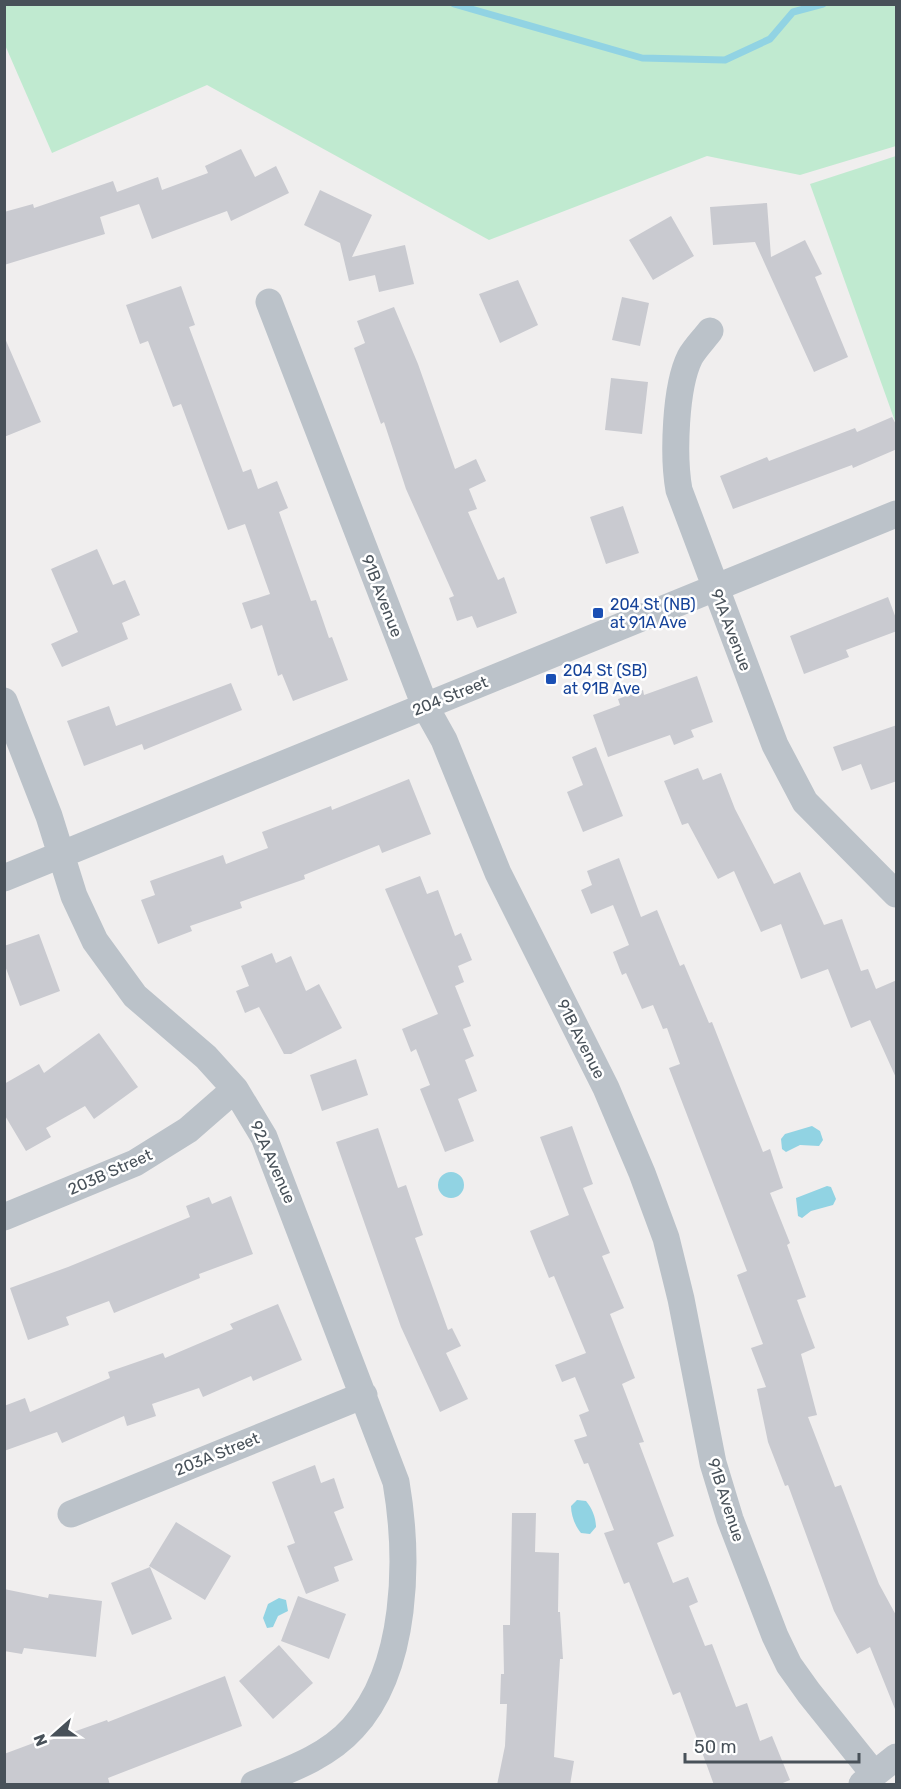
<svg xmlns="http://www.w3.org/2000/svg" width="901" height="1789" font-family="Rubik,sans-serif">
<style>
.green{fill:#c0ead0}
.water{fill:#91d3e3}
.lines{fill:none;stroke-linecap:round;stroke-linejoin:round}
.stream{stroke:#91d3e3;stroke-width:7}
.building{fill:#c9cad0}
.minor{stroke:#bbc2c9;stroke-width:27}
.transit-dot{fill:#1a4fb4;stroke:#fff;stroke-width:2}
.labels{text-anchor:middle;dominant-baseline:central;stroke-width:5;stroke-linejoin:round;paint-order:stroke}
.street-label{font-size:16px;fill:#485159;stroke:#fff}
.transit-label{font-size:16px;fill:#164399;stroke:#fff;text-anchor:start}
</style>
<rect width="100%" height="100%" fill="#f0eeee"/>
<path class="green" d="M4,5h892v141l-96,29 -93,-19 -218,84 -282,-155 -155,68 -47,-108z
M896,156v268l-86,-240z"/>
<path class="water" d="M812,1126l8,5 3,9 -4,6 -19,-1 -14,7 -4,-3 -1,-10 4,-5z
M438 1185a13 13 0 1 1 26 0a13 13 0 1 1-26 0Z
M827,1186l4,1 5,12 -3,6 -22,6 -9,7 -4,-2 -2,-18z
M577,1500l9,1c6,7 10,17 10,26l-6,7 -9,-1c-6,-7 -10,-18 -10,-27z
M279,1598l7,2 2,11 -10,5 -5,11 -6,1 -4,-10 5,-14z"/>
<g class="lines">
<path class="stream" d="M454,4l188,54 83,2 45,-21 23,-27 30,-8"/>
</g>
<path class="building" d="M241,149l14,28 21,-11 13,27 -58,28 -4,-10 -75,28 -13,-35 -39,13 5,17 -101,31v-53l29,-8 1,4 79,-27 4,11 41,-15 4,13 46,-17 -3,-7z
M320,190l52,25 -20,42 53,-12 9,39 -35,8 -4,-17 -26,6 -9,-38 -36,-18z
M767,203l4,54 34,-17 17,34 -7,3 33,80 -34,15 -59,-130 -42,3 -3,-38z
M671,216l23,40 -41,24 -24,-40z
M518,280l20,45 -38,18 -21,-49z
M181,286l14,39 -6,2 54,145 8,-3 7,20 19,-8 11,27 -9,4 32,89 5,-1 13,38 3,-1 16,43 -55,21 -11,-27 -4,2 -16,-51 -11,4 -9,-26 28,-9 -25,-70 -17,6 -47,-126 -8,3 -25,-66 -8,3 -14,-39z
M622,297l27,6 -9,43 -28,-6z
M394,307l24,57 37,105 21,-10 10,22 -17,8 8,20 -9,3 30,68 6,-3 13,36 -40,15 -5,-12 -15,5 -8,-23 5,-2 -48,-107 -22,-67 -3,2 -27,-76 11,-5 -8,-22z
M4,336l37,86 -37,15z
M611,378l37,4 -6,52 -37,-4z
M892,417l5,9v23l-44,19 -1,-3 -119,44 -13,-33 47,-19 2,4 86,-33 2,4z
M623,506l16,47 -33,11 -16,-47z
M97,549l16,36 12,-5 15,35 -18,8 6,16 -66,28 -11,-23 27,-12 -27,-63z
M888,597l9,24v10l-51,19 3,7 -45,17 -14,-38z
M697,676l16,46 -22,8 3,7 -20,8 -4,-10 -62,22 -15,-42 27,-10 -2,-6 25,-9 1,5z
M231,683l11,27 -98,40 -2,-6 -58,22 -17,-45 42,-15 7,20z
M897,725v56l-26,9 -10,-26 -19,7 -9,-24z
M596,747l27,69 -40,16 -16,-40 16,-7 -11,-28z
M698,768l5,12 18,-7 14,36 39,75 26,-12 24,53 18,-6 19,52 7,-2 8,20 21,-9v100l-27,-60 -19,8 -23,-59 -27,10 -20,-55 -20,8 -27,-61 -16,8 -30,-56 -6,2 -18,-44z
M409,779l22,55 -49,19 -3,-8 -75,30 1,4 -65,23 2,6 -52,18 2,5 -34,13 -17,-44 14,-5 -5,-14 73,-26 3,9 42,-16 -6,-16 69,-26 1,4z
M619,858l22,59 16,-7 23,56 4,-2 25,59 3,-1 51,130 7,-3 13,39 -13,5 20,50 -3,2 19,52 -9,3 18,48 -14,6 16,61 -9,2 27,70 6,-2 38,99 18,33v97l-27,-67 -13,7 -23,-43 -46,-126 -3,1 -17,-44 -11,-53 9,-2 -15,-39 12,-4 -26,-69 10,-4 -78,-203 11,-4 -13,-36 -4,1 -10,-24 -11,4 -16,-36 -4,2 -9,-23 16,-7 -16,-40 -22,9 -10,-24 11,-5 -5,-14z
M420,876l7,18 11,-4 17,46 6,-3 11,27 -14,6 6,16 -9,4 16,40 -8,3 11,27 -9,4 12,31 -19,8 16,42 -29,11 -25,-63 10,-4 -14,-36 -5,3 -9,-23 36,-15 -53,-125z
M39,934l21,57 -40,15 -16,-43v-17z
M272,953l4,10 15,-7 15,35 13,-7 23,44 -51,26h-7l-25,-47 -14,6 -9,-22 13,-5 -8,-20z
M99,1033l39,54 -44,32 -9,-13 -39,22 5,9 -25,14 -22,-37v-30l35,-20 5,9z
M356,1059l12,36 -46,16 -12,-36z
M572,1126l21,58 -10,4 27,65 -8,3 22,52 -14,6 25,64 -13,6 22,58 -5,1 35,93 -17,7 16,40 15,-6 10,25 -9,4 16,40 7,-2 24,63 11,-4 13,38 12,-5 18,44 -12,5h-64l-34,-93 -7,3 -44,-113 -5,2 -20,-51 10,-3 -26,-67 -4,1 -10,-24 13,-4 -8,-21 10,-4 -14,-34 -13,5 -7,-17 31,-12 -32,-77 -5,2 -19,-47 39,-16 -29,-78z
M378,1128l20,60 8,-3 17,50 -8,3 33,92 4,-2 9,18 -15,7 22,46 -28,13 -39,-85 -65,-185z
M231,1196l22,58 -54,20 1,4 -86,35 -5,-12 -43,16 3,8 -41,15 -18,-52 58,-21 122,-50 -4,-11 23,-9 3,7z
M278,1304l24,56 -49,21 -2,-5 -48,21 -4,-9 -47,16 4,12 -29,10 -3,-10 -62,27 -5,-11 -53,19v-45l21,-8 5,14 80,-34 -2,-6 55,-19 2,5 68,-29 -3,-5z
M315,1465l6,18 13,-5 10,30 -10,4 19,48 -19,7 5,14 -33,13 -19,-48 8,-3 -23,-61z
M512,1513h24l-1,39 24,1 -1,59h2l3,47h-3l-6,98 20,4 -4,24h-73l8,-39 2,-42h-7l1,-30h3l-1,-49h7z
M176,1522l55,34 -26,44 -56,-34z
M150,1567l22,52 -40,16 -21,-52z
M4,1589l44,9 1,-4 53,7 -6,56 -72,-9 -2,6 -18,-3z
M298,1596l48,18 -17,45 -48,-18z
M279,1645l34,38 -40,36 -34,-38z
M225,1676l17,50 -134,52 2,7h-106v-31l43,-16 1,3 59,-21 1,2z"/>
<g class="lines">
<path class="minor" d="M269,302l156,404 19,34 54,133 108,215 36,85 24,65 15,61 32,164 17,56 45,117 14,29 20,28 65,81
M710,331c-6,8 -15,17 -20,26 -15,30 -17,100 -11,133l96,255 30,57 91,92
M4,701l45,115 25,80 21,45 40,55 71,61 29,32 29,48 132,345c13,76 12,186 -43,246 -26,29 -64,42 -99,56
M4,878l892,-364
M4,1217l131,-54 53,-33 47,-41
M71,1514l293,-119
M862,1784l34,-27"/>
</g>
<g class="transit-dot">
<rect x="592" y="607" width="12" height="12" rx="3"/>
<rect x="545" y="673" width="12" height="12" rx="3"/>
</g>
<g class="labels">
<g class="street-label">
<text transform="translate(382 596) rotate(69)">91B Avenue</text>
<text transform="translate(731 630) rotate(69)">91A Avenue</text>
<text transform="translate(450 696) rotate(-22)">204 Street</text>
<text transform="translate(581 1039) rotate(63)">91B Avenue</text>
<text transform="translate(273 1162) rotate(66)">92A Avenue</text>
<text transform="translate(110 1172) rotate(-24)">203B Street</text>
<text transform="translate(217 1454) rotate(-22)">203A Street</text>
<text transform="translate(726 1500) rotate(72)">91B Avenue</text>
</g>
<g class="transit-label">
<text x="610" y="604">204 St (NB)<tspan x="610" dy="18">at 91A Ave</tspan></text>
<text x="563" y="670">204 St (SB)<tspan x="563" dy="18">at 91B Ave</tspan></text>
</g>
</g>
<rect width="901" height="1789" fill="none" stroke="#485159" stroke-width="12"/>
<g transform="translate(54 1735) rotate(249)" stroke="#ffffff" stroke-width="4.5" paint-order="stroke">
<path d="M0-4.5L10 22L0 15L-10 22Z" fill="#485159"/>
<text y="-9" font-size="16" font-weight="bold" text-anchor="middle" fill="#485159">N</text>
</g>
<path d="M685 1753v9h174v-9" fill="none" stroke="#485159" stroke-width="3"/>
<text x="694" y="1753" font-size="18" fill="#485159" stroke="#ffffff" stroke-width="4.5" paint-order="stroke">50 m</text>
</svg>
